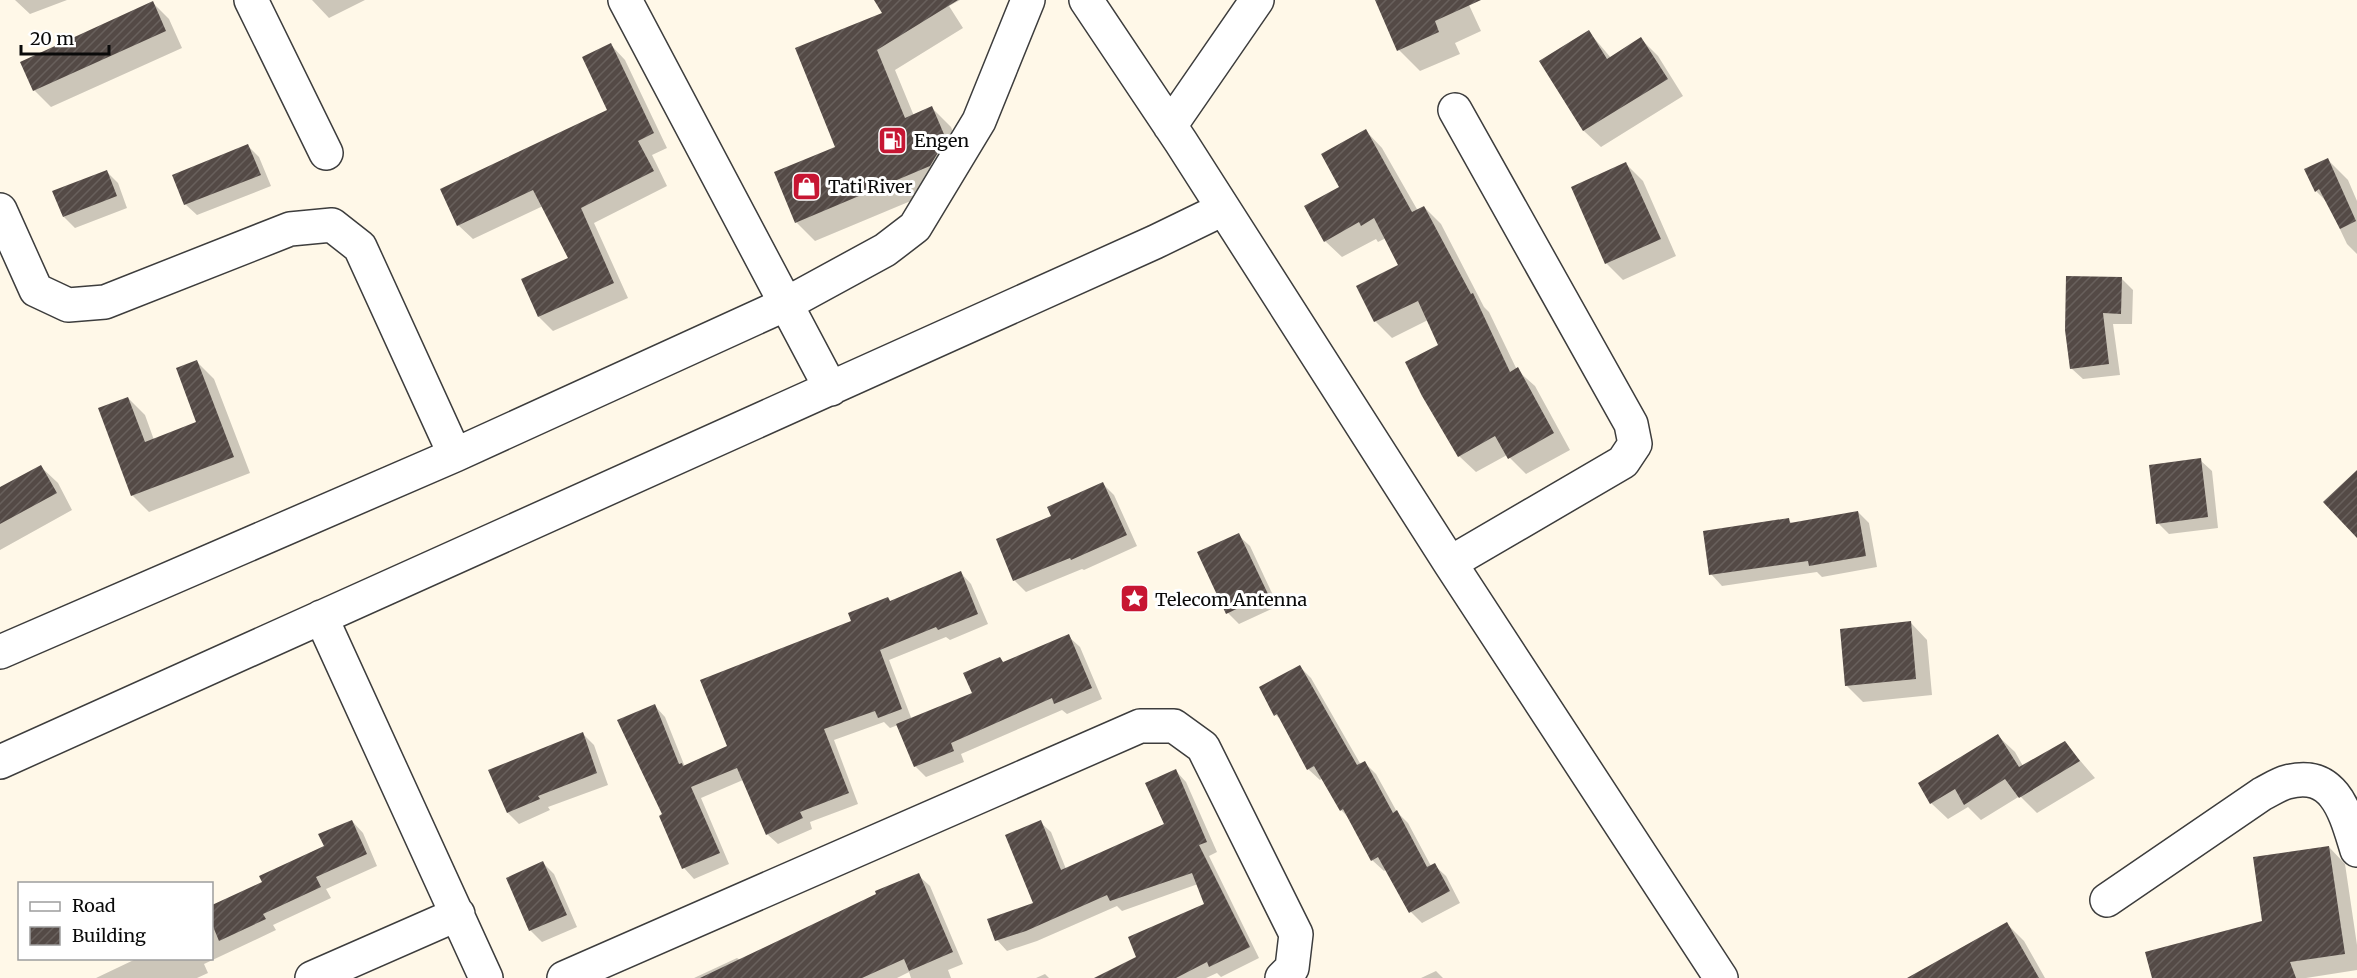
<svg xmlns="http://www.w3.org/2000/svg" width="2357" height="978" font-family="Merriweather,serif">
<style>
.shadow{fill:#0003}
.building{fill:url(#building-hatch)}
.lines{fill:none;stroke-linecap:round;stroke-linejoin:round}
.minor-casing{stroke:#3d3d3d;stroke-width:36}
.minor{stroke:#fff;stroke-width:33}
.labels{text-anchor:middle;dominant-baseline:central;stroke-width:6;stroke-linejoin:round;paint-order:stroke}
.poi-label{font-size:18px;fill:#0a0a0a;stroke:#fff;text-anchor:start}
</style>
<defs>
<pattern id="building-hatch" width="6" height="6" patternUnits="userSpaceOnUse" patternTransform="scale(1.5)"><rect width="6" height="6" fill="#544a46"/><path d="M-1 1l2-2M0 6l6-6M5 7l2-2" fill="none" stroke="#68605c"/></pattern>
</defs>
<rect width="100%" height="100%" fill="#fff8e8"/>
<path class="shadow" d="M15,0h52l-37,14z
M312,0h53l-36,18z
M876,0h84l-11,6 14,22 -68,42 19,46 18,-8 19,19 13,32 -15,26 -134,56 -19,-19 41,-74 48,-134z
M1376,0h103l-10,5 12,26 -26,12 5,11 -40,17 -21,-21z
M153,3l16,16 13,29 -131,59 -17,-17z
M1589,32l22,26 30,-19 17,17 25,40 -82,51 -17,-16 -43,-70z
M611,45l14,15 42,88 -15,7 15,31 -73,37 34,75 -75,33 -14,-14 31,-58 -27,-53 -70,33 -15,-14 151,-114z
M1366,131l16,17 36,63 6,-4 17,17 43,83 5,5 28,58 18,16 35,64 -44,24 -19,-19 -31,17 -17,-16 -19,-111 -12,-25 -36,18 -17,-17 25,-55 -14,-28 -8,4 -2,-3 -34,18 -17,-16 16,-54z
M248,146l11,11 12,29 -74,29 -12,-11z
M2328,160l20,20 9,21v53l-10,-10 -20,-42 -11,-11z
M1626,164l17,17 33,75 -53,24 -17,-17z
M107,172l11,11 9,25 -52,20 -11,-11z
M2122,279l11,11 -1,34h-19l7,51 -37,4 -12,-11z
M197,362l17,17 36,94 -101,39 -17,-17 -4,-97 17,17 9,25 44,-17z
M2200,460l12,11 6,57 -49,6 -11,-11z
M41,467l17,16 14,27 -72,40v-61z
M1103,484l11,11 23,51 -53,24 -2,-1 -56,23 -11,-11 -17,-41 55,-23z
M1858,512l11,11 8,44 -55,10 -5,-5 -95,14 -11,-12 77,-54 5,4z
M1238,535l12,11 28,60 -39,18 -11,-11z
M961,573l10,11 17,40 -38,16 -4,-3 -57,23 23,60 62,-26 26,-35 4,4 64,-27 12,11 22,52 -35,15 -5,-4 -101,44 3,8 -38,15 -11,-11 -17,-41 -8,3 -6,-6 -50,18 24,64 -48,18 2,7 -34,15 -11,-10 -24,-54 -42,18 28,66 -35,15 -10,-11 -23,-52 3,-1 -9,-109 10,11 20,50 44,-20 124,-126 35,-22 3,3z
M1911,623l16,17 5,55 -69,7 -17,-17z
M1300,667l11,11 50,87 4,-2 11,11 21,38 11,11 23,43 3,-1 12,11 14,27 -38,20 -11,-11 -24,-43 -3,2 -12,-11 -21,-40 -10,-10 -18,-32 -3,2 -12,-11 -25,-47 -7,-7z
M583,734l11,11 14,40 -60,22 2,3 -31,14 -11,-11z
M1998,736l17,16 8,14 42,-23 30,35 -58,35 -17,-17 -39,24 -13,-13 -20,12 -17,-16z
M1176,771l10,11 31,70 -8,4 50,102 -38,19 -4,-4 -11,5h-109l41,-20 68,-53 -8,-21 -76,27 -5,-5 -80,35 -30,10 -10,-11 -8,-20 46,-16 5,-82 11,10 15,37 99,-44z
M352,821l11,12 14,33 -51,23 5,9 -58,27 3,5 -72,34 4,9 -11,5h-101l42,-20h74v-52l52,-23 62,-36z
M2329,847l16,17 12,81v25l-51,8h-153l111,-55z
M543,863l11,11 23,53 -35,15 -12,-12z
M918,875l12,11 33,78 -15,6 3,8h-40l-2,-6 -12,6h-203l43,-20 3,2z
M2007,924l17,17 21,37h-135z
M1436,971l7,7h-22z
M1045,974l4,4h-13z"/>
<path class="building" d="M874,0h84l-81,50 28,68 27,-12 14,33 -16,27 -135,57 -21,-51 61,-25 -40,-99 87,-35z
M1375,0h106l-46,21 4,11 -42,19z
M153,1l13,30 -133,60 -13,-29z
M1589,30l18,29 34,-22 27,42 -85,52 -44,-70z
M611,43l43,90 -16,8 16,30 -73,37 33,75 -76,34 -17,-38 47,-21 -35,-68 -76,36 -17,-37 167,-79 -25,-53z
M1366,129l46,83 12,-6 47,88 2,-1 37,79 8,-5 36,66 -46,26 -13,-23 -37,21 -36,-61 -17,-34 33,-17 -20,-44 -44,21 -18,-36 42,-21 -24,-47 -13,8 -2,-4 -35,20 -20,-36 35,-19 -18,-33z
M248,144l13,31 -77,30 -12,-30z
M2328,158l28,63 -16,8 -21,-40 -4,3 -11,-23z
M1626,162l35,77 -56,25 -34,-77z
M107,170l10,26 -54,21 -11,-26z
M2066,276l56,1 -1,37 -18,-1 6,51 -39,5 -5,-39z
M197,360l37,97 -103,39 -33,-88 30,-11 17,45 51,-20 -20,-54z
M2201,458l7,59 -52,7 -7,-59z
M41,465l16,28 -57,31v-37z
M2357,470v68l-34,-36z
M1103,482l24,53 -56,25 -1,-2 -57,23 -17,-42 55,-23 -4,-9z
M1858,511l8,45 -57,10 -1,-5 -99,14 -6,-44 86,-13 1,5z
M1239,533l29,61 -42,20 -29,-62z
M961,571l17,43 -40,16 -2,-3 -56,23 22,59 -24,9 -3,-7 -51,18 25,64 -49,19 3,6 -37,17 -29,-67 -46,19 29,66 -38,16 -23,-53 3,-2 -45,-94 38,-16 24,60 3,-1 1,3 44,-20 -27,-66 151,-59 -3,-8 40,-16 2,4z
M1911,621l5,58 -71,7 -5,-57z
M1069,634l23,54 -38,16 -2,-6 -101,45 3,8 -40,16 -18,-43 76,-31 -9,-20 37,-16 3,5z
M1300,665l57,100 8,-4 28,52 4,-3 30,57 8,-4 15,28 -41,22 -31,-56 -7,4 -28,-52 -3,2 -26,-45 -7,4 -30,-56 -3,2 -15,-29z
M583,732l14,41 -59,23 2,3 -33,14 -19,-43z
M1998,734l21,33 46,-26 15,20 -61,37 -14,-19 -41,26 -9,-16 -25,15 -12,-21z
M1176,769l31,73 -8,3 51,102 -41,20 -2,-5 -31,16h-82l42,-21 -8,-20 76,-33 -12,-31 -82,28 -3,-6 -81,36 -31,10 -8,-22 46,-16 -28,-68 36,-15 20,50 103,-46 -19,-41z
M352,820l15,34 -51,23 5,10 -58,27 3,5 -47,22 -7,-17v-19l50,-23 -3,-6 65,-30 -6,-12z
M2329,846l16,108 -55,8 6,16h-144l-7,-26 117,-31 -9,-64z
M543,861l24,54 -38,16 -23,-53z
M919,873l34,79 -44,19 -5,-12 -42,19h-162l176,-84 -1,-3z
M2007,922l32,56h-132z"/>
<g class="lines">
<defs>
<path id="minor" d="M251,0l75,153
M625,0l206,389
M1086,0l95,142 269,421 271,415
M1170,126l87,-126
M0,210l36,80 32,15 37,-3 185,-73 42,-4 28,22 95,208
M1450,563l173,-101 12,-18 -4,-20 -176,-314
M321,617l165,361
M0,652l455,-197 331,-151 99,-54 30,-23 64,-106 49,-121
M0,762l1155,-520 68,-33
M2107,900l155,-106c8,-4 17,-10 25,-12 49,-13 59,33 70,68
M312,978l146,-64
M564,978l576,-252h34l29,21 93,187 -4,34 -10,10"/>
</defs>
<use href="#minor" class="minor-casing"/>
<use href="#minor" class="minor"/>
</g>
<defs>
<symbol id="fuel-square" viewBox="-11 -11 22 22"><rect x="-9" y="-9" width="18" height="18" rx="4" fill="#c71633" stroke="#fff"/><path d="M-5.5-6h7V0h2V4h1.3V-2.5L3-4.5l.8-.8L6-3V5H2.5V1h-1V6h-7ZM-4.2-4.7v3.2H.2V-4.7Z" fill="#fff"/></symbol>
<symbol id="shop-square" viewBox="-11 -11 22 22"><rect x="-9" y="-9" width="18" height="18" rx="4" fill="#c71633" stroke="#fff"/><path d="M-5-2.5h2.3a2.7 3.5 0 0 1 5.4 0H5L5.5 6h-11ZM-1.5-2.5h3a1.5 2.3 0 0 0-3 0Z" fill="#fff"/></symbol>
<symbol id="sight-square" viewBox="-11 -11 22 22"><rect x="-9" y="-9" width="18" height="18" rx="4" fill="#c71633" stroke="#fff"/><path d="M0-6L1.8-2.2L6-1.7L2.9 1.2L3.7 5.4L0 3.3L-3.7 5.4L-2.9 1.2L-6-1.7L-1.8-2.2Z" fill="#fff"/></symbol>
</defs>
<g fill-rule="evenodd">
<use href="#fuel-square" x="876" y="124" width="33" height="33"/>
<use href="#shop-square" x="790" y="170" width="33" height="33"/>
<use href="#sight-square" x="1118" y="582" width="33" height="33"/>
</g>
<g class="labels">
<g class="poi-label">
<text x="914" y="140">Engen</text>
<text x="828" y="186">Tati River</text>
<text x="1155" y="599">Telecom Antenna</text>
</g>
</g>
<rect x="18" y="882" width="195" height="78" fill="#ffffff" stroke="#9d9d9d" stroke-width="1.5"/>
<rect x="30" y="902" width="30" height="9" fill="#ffffff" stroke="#9d9d9d" stroke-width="1.5"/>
<text x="72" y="912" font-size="18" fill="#0a0a0a">Road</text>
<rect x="30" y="927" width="30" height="18" fill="url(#building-hatch)" stroke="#9d9d9d" stroke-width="1.5"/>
<text x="72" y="942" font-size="18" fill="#0a0a0a">Building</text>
<path d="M21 45v9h88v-9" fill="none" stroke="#0a0a0a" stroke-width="3"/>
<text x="30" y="45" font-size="18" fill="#0a0a0a" stroke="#ffffff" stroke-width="4.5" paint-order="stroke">20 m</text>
</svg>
